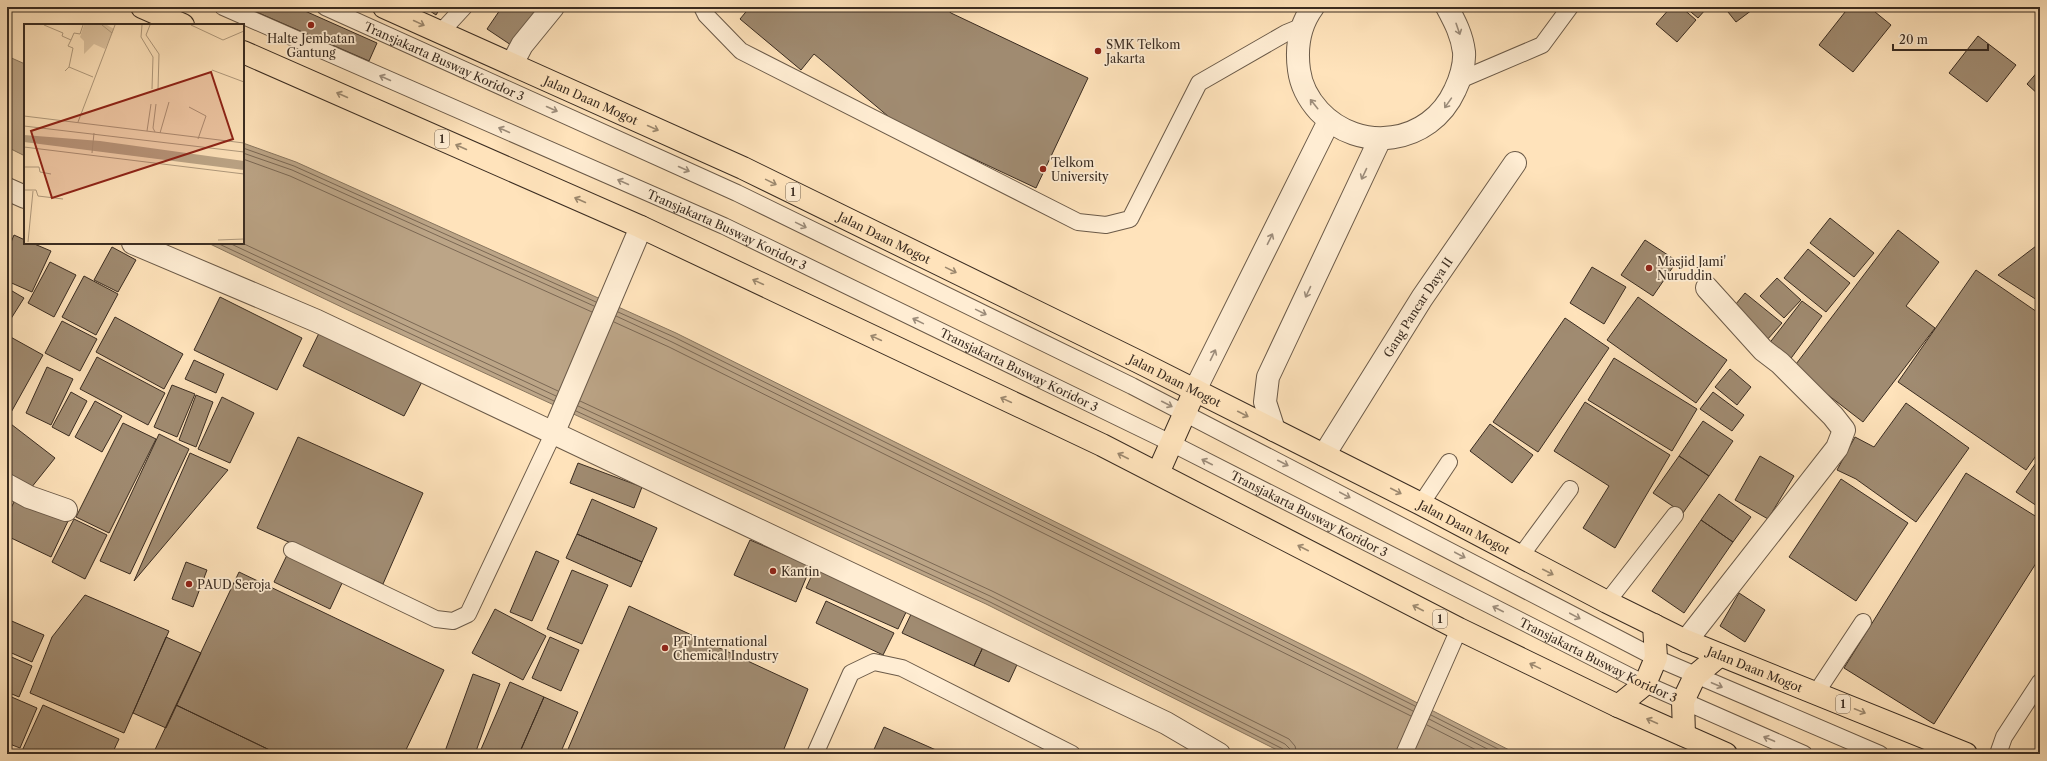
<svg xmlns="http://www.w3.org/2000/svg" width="2047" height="761" font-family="'Libre Caslon Text',serif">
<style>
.water{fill:#bca587;stroke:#88755e}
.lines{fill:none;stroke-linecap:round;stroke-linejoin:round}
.shore{stroke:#7b6854;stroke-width:1}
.building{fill:#a08b71;stroke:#3a2c21}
.service-casing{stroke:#6b5a48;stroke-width:18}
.minor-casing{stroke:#6b5a48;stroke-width:24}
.tertiary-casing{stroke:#6b5a48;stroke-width:24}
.trunk-casing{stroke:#3a2c21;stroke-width:24}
.service{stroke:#ffedd3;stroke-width:16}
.minor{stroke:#ffedd3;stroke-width:22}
.tertiary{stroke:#ffedd3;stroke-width:22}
.trunk{stroke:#ffe3bb;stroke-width:22}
.oneway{stroke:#9c886e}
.oneway2{stroke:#9c8c7a}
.poi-dot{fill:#8f2418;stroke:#ffedd3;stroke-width:1.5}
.labels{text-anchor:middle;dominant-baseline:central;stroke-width:3.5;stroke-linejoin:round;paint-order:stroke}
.shield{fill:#ffedd3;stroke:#756656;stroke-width:1}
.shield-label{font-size:11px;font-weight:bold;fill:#3a2c21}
.poi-label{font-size:12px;fill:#3a2c21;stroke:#ffedd3;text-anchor:start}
.street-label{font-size:12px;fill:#3a2c21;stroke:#ffedd3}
.inset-road{fill:none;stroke:#b09a7d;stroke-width:1}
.view{fill:#8f2418;fill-opacity:0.15;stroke:#8f2418;stroke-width:2}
.inset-edge{fill:none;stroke:#3a2c21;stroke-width:2}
</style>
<rect width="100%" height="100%" fill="#ffe3bb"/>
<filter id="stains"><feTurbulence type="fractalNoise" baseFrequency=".005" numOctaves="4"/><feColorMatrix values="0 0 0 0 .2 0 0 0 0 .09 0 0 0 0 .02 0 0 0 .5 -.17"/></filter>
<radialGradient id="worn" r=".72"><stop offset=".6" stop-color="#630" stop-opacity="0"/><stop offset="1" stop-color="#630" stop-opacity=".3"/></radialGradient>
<path class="water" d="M7,56l18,8v92l-18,-9z
M243,143l53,19 380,171 685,341 156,80h-232l-299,-150 -634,-292 -144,-69h35z"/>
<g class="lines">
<path class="shore" d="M243,148l51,18 302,136
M243,153l49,17 302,136
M243,159l47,17 302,136
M217,243l337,158
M229,243l327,153
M242,243l316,148
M618,312l56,25 741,369
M616,316l56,26 741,369
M614,322l55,25 742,369
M580,401l412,190 297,148 6,7 2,8
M578,406l412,190 295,148 5,5 1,5
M576,411l412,190 295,148 3,5
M1431,715l77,39
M1429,719l68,35
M1427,725l57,29"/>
</g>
<path class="building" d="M245,7h51l81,36 -8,18z
M424,7h17l-5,8z
M502,7h42l-27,42 -30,-20z
M750,7h194l7,6 137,65 -52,110 -141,-66 -81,-68 -13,16 -61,-51z
M1671,7h10l15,13 -19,22 -21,-18z
M1685,7h18l3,2 -8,9z
M1724,7h32l-20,15z
M1849,7h20l22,18 -38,47 -34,-27z
M1978,36l38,29 -29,37 -38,-29z
M2040,69v27l-13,-12z
M1830,218l44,35 -20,24 -44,-34z
M1898,230l41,32 -33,44 29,22 -72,94 -70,-54z
M14,235l11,5v3h7l19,8 -19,41 -25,-11v-29z
M1645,240l32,21 -24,35 -32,-21z
M2040,243v59l-42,-27z
M112,247l24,13 -18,32 -24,-12z
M1808,249l42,34 -24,29 -42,-34z
M50,262l26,13 -22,42 -26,-14z
M1592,267l34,20 -22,37 -34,-21z
M1976,270l64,44v136l-14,20 -128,-88z
M84,276l34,18 -22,41 -34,-18z
M1777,278l24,22 -17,18 -24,-22z
M7,288l17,10 -17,27z
M1745,293l37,30 -15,17 -36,-30z
M220,297l82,41 -25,52 -83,-40z
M1638,297l89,63 -31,43 -89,-63z
M1802,301l20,15 -33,45 -21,-16z
M115,317l68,37 -19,35 -68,-37z
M1565,318l44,30 -71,104 -45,-30z
M62,321l35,18 -17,32 -35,-18z
M321,329l102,51 -19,36 -101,-50z
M7,335l36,20 -34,61 -2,-1z
M97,357l68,36 -17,32 -68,-36z
M1614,358l83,51 -25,42 -84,-51z
M194,360l30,14 -8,19 -31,-14z
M47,367l26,12 -22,46 -25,-12z
M1730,369l21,18 -14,18 -22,-18z
M172,385l23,9 -18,43 -23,-10z
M71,392l16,9 -18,35 -17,-9z
M1713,392l31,23 -12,16 -32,-22z
M196,395l17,7 -17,45 -17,-7z
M222,397l32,16 -24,50 -32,-14z
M95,401l27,15 -20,36 -27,-15z
M1585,402l85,53 -55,93 -32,-20 26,-42 -55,-35z
M1906,403l63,45 -53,74 -60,-43 -19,-9 18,-33 19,10z
M7,421l48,37 -28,35 -20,-16z
M1703,421l30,20 -24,35 -30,-20z
M123,423l33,16 -47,94 -33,-16z
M1490,424l43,31 -21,28 -42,-32z
M159,434l30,15 -59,125 -30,-13z
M298,437l125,56 -40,91 -126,-56z
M190,453l38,17 -94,111z
M1679,456l30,20 -26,37 -30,-20z
M1760,456l34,20 -26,43 -33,-19z
M2040,457v51l-24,-16z
M578,463l64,24 -8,21 -64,-25z
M1966,473l74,46v38l-106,167 -90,-56z
M1841,479l67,44 -52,78 -67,-44z
M18,494l51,25 -18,38 -44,-21v-20z
M1719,494l32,23 -18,25 -32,-22z
M592,499l65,29 -15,34 -65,-28z
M74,519l33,16 -22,44 -33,-17z
M1701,520l32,22 -49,71 -32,-22z
M577,534l65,28 -11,25 -65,-29z
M750,540l61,26 -15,36 -62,-27z
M536,551l23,10 -27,60 -22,-9z
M287,555l56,26 -13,28 -56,-27z
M186,562l21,8 -14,37 -21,-8z
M816,566l93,40 -11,23 -92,-41z
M572,570l36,15 -26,59 -35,-15z
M239,572l205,98 -40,84h-126l-102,-49z
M1739,593l26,17 -20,32 -25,-16z
M85,595l84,36 -45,102 -94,-40 22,-56z
M826,601l68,32 -11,22 -67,-32z
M629,606l179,83 -26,65h-216z
M914,608l72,33 -12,25 -72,-33z
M495,609l51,27 -23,44 -51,-27z
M7,619l37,16 -12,27 -25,-11z
M166,637l35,16 -35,75 -33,-15z
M550,637l29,13 -18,41 -29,-13z
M986,641l35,15 -12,26 -35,-16z
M7,655l25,11 -13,31 -12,-5z
M473,674l27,10 -25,70h-31z
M510,682l34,15 -25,57h-40z
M7,695l30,13 -17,40 -13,-5z
M544,697l34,15 -18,42h-41z
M43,705l76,34 -7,15h-84l-6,-3z
M176,705l102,49h-125z
M884,727l61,27h-73z"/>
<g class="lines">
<defs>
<g id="service">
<path id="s1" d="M223,7l501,219 447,217 474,241 159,70"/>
<path id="s2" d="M325,7l412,186 395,193 524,272 224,96"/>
<path d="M702,7l4,8 35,36 337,171 28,3 24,-6 69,-136 87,-50 17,-7"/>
<path d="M440,33l24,-26"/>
<path d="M1460,80l82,-35 28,-38"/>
<path d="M1421,504l28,-42"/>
<path d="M292,550l144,69 17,2 15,-7 85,-180"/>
<path d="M1520,557l50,-68"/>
<path d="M1607,602l68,-87"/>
<path d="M1816,693l47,-71"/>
<path d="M815,754l36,-81 23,-11 28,6 170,86"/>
<path d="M1404,754l55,-125"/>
<path d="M1998,754l6,-17 36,-55"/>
</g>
<g id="minor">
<path d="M512,64l10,-19 31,-38"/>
<path d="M7,189l18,8"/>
<path d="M133,243l184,78 849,402 53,31"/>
<path d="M553,434l88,-207"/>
<path id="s3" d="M1324,455l98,-157 93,-135"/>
<path d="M7,485l22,12 37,13"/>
<path d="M1686,641l151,-193 7,-18 -11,-14 -53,-53 -17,-13 -56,-62"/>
</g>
<path id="tertiary" d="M1313,7c-14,19 -17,41 -14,63 2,15 10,30 20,41 40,43 111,34 136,-21 5,-10 10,-26 9,-38 -2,-17 -9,-30 -17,-45
M1195,390l134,-269
M1274,430l-9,-28 3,-25 112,-238"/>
<g id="trunk">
<path d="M142,7l41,18"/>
<path id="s4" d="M384,7l359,161 396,194 282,142 186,98 79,39 280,113"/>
<path d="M243,52l398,175 461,218 357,184 159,77 108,48"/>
<path d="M1158,473l37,-83"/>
<path d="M1618,706l27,-22 11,-26 -2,-33"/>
<path d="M1684,735l-1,-34 12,-25 25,-21"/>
</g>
</defs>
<use href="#service" class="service-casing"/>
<use href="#minor" class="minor-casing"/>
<use href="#tertiary" class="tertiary-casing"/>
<use href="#trunk" class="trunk-casing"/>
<use href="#service" class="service"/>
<use href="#minor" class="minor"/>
<use href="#tertiary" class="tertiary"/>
<use href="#trunk" class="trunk"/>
</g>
<defs><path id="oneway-shaft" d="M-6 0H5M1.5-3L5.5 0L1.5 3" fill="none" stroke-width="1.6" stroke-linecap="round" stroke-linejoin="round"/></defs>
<g class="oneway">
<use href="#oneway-shaft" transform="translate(419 23) rotate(25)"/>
<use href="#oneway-shaft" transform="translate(342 95) rotate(-156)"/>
<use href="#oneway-shaft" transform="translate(653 128) rotate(24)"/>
<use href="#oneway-shaft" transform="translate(461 147) rotate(-156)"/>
<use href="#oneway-shaft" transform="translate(771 182) rotate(26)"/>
<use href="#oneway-shaft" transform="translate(580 200) rotate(-156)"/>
<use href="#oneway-shaft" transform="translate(951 270) rotate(26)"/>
<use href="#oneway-shaft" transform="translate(758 282) rotate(-155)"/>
<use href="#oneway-shaft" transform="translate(876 338) rotate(-155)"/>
<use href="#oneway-shaft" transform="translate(1006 400) rotate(-155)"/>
<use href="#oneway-shaft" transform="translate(1243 414) rotate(27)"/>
<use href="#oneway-shaft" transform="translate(1123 456) rotate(-153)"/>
<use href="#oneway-shaft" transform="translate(1396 491) rotate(27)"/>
<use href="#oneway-shaft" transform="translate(1303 548) rotate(-153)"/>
<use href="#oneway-shaft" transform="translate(1548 572) rotate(27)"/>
<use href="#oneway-shaft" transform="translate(1418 608) rotate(-153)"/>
<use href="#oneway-shaft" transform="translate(1535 666) rotate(-154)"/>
<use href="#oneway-shaft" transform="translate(1860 711) rotate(22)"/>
<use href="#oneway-shaft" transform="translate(1652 721) rotate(-156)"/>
</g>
<g class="oneway2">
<use href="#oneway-shaft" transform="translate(1458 29) rotate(71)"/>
<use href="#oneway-shaft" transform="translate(385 78) rotate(-156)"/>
<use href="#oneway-shaft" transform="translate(1448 103) rotate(125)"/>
<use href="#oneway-shaft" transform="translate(1314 104) rotate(-129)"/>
<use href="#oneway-shaft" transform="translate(552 109) rotate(24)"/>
<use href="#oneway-shaft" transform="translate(504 130) rotate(-156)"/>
<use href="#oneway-shaft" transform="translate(684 169) rotate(24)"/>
<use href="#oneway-shaft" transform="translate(1364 174) rotate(115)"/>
<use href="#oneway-shaft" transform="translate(623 182) rotate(-156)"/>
<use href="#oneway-shaft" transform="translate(801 225) rotate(26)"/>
<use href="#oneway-shaft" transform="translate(1270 239) rotate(-64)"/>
<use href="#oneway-shaft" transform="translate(1308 292) rotate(115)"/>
<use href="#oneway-shaft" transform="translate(981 312) rotate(26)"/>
<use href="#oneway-shaft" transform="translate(918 321) rotate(-154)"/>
<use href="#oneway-shaft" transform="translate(1213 355) rotate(-64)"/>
<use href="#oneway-shaft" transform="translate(1167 404) rotate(27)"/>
<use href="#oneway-shaft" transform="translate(1207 462) rotate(-153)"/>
<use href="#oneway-shaft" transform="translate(1283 463) rotate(27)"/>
<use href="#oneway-shaft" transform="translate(1345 495) rotate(28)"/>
<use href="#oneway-shaft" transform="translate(1460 555) rotate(28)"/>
<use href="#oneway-shaft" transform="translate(1498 609) rotate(-153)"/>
<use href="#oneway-shaft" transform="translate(1575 616) rotate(28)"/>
<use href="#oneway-shaft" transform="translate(1717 685) rotate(23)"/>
<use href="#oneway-shaft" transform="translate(1769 739) rotate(-157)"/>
</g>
<g class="poi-dot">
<circle cx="311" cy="25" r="4"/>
<circle cx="1098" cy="51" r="4"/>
<circle cx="1043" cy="169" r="4"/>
<circle cx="1649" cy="268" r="4"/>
<circle cx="773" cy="571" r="4"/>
<circle cx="189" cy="584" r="4"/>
<circle cx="665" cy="648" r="4"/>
</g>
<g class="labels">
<g class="shield">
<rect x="435" y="130" width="14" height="18" rx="3"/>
<rect x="786" y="183" width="14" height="18" rx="3"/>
<rect x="1433" y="610" width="14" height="18" rx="3"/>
<rect x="1836" y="695" width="14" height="18" rx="3"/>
</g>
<g class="shield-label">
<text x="442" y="139">1</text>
<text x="793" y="192">1</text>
<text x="1440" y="619">1</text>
<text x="1843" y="704">1</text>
</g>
<g class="poi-label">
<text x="311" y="38" text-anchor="middle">Halte Jembatan<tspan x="311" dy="14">Gantung</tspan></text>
<text x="1106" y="44">SMK Telkom<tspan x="1106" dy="14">Jakarta</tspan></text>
<text x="1051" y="162">Telkom<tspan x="1051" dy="14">University</tspan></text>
<text x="1657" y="261">Masjid Jami'<tspan x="1657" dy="14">Nuruddin</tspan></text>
<text x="781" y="571">Kantin</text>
<text x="197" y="584">PAUD Seroja</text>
<text x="673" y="641">PT International<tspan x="673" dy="14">Chemical Industry</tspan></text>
</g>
<g class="street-label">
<text stroke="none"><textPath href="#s2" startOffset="131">Transjakarta Busway Koridor 3</textPath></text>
<text stroke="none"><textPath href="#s4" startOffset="227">Jalan Daan Mogot</textPath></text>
<text stroke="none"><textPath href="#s1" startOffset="551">Transjakarta Busway Koridor 3</textPath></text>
<text stroke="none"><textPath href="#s4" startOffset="551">Jalan Daan Mogot</textPath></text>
<text stroke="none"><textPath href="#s3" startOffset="175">Gang Pancar Daya II</textPath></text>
<text stroke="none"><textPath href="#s1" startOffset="875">Transjakarta Busway Koridor 3</textPath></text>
<text stroke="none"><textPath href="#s4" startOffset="875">Jalan Daan Mogot</textPath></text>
<text stroke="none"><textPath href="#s1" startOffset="1199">Transjakarta Busway Koridor 3</textPath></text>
<text stroke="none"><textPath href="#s4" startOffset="1199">Jalan Daan Mogot</textPath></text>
<text stroke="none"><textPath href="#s1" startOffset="1523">Transjakarta Busway Koridor 3</textPath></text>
<text stroke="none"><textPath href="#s4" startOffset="1523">Jalan Daan Mogot</textPath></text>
</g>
</g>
<g transform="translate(24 24)">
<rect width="220" height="220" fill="#ffe3bb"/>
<path d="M60,1h23l7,4 -9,20 -11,-5 -10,10v-13l-4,-4z" fill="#dec4a1"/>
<path d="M0,111l76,6 144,20v9l-220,-28z" fill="#bca587"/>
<path class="inset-road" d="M20,1l19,8 -1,3 9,4 -3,6 5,2 -4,19M78,1l10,8M118,1l-1,12 12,20 -1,32M126,1l-4,10 13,19 -1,36M167,1l32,15 21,-9M47,16l3,-7 6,1 3,-9M188,46l32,12M41,47l4,-4 24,10M165,83l17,9 -8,23M0,92l220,27M54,98l37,-97M0,102l220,26M123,107l4,-27M131,108l-2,-4 3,-24M136,109l9,-31M0,123l220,27M68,129l2,-20M0,143h15l1,5 11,2M0,166h12l2,6 25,3M194,216l26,-1M4,218l5,-51"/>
<path class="view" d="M187,48l22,67 -181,59 -21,-67z"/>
<rect width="220" height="220" class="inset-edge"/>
</g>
<rect width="2047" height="761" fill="none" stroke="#ffe3bb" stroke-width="24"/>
<rect x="8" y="8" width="2031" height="745" fill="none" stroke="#3a2c21" stroke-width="2"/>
<rect x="12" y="12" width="2023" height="737" fill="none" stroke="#3a2c21"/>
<path d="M1893 44v6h95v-6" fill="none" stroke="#3a2c21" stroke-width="2"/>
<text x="1899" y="44" font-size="12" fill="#3a2c21" stroke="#ffedd3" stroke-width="3" paint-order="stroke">20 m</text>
<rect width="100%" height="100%" filter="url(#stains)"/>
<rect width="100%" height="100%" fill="url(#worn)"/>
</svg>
